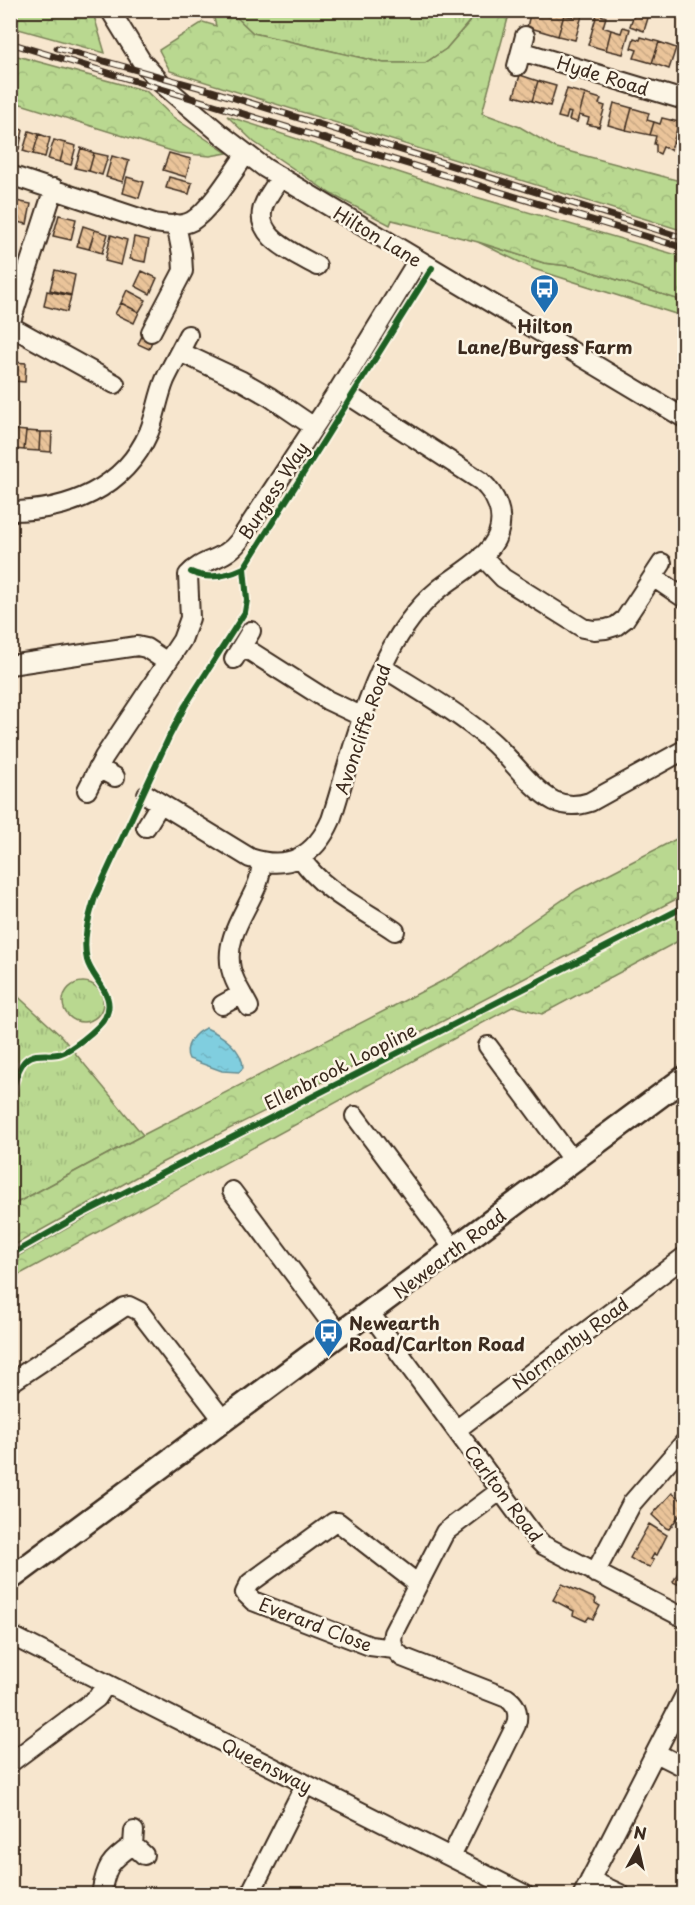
<svg xmlns="http://www.w3.org/2000/svg" width="695" height="1905" font-family="'Playpen Sans',sans-serif">
<style>
.grass{fill:url(#grass-tufts);stroke:#7a8157;stroke-width:1.5}
.forest{fill:url(#forest-crowns);stroke:#7a8157;stroke-width:1.5}
.water{fill:url(#water-ripples);stroke:#648c92;stroke-width:1.5}
.building{fill:url(#building-back-hatch);stroke:#3b2a1e;stroke-width:1.5}
.lines{fill:none;stroke-linecap:round;stroke-linejoin:round}
.minor-casing{stroke:#3b2a1e;stroke-width:22}
.major-casing{stroke:#3b2a1e;stroke-width:27}
.minor{stroke:#fcf5e5;stroke-width:18}
.major{stroke:#fcf5e5;stroke-width:22}
.rail-casing{stroke:#3b2a1e;stroke-width:7}
.rail{stroke:#fcf5e5;stroke-width:4.5;stroke-dasharray:14;stroke-linecap:butt}
.cycleway-casing{stroke:#fcf5e5;stroke-width:10}
.cycleway{stroke:#1b5e20;stroke-width:6}
.labels{text-anchor:middle;dominant-baseline:central;stroke-width:5;stroke-linejoin:round;paint-order:stroke}
.street-label{font-size:18px;fill:#3b2a1e;stroke:#fcf5e5}
.poi-label{font-size:18px;font-weight:bold;fill:#3b2a1e;stroke:#fcf5e5}
</style>
<defs>
<pattern id="grass-tufts" width="24" height="20" patternUnits="userSpaceOnUse" patternTransform="scale(1.5)"><rect width="24" height="20" fill="#b9d890"/><path d="M3 7l-1-3M5 7V3M7 7l1-3M15 17l-1-3M17 17v-4M19 17l1-3" fill="none" stroke="#a0ba7c"/></pattern>
<pattern id="forest-crowns" width="20" height="18" patternUnits="userSpaceOnUse" patternTransform="scale(1.5)"><rect width="20" height="18" fill="#b9d890"/><path d="M2 6a3 3 0 1 1 6 0M12 15a3 3 0 1 1 6 0" fill="none" stroke="#a0ba7c"/></pattern>
<pattern id="water-ripples" width="26" height="14" patternUnits="userSpaceOnUse" patternTransform="scale(1.5)"><rect width="26" height="14" fill="#80cedf"/><path d="M2 4q2-2 4 0t4 0M15 11q2-2 4 0t4 0" fill="none" stroke="#70b1bf"/></pattern>
<pattern id="building-back-hatch" width="6" height="6" patternUnits="userSpaceOnUse" patternTransform="scale(1.5)"><rect width="6" height="6" fill="#eac49a"/><path d="M-1 5l2 2M0 0l6 6M5-1l2 2" fill="none" stroke="#caa984"/></pattern>
</defs>
<rect width="100%" height="100%" fill="#f7e6ce"/>
<filter id="ink" filterUnits="userSpaceOnUse"><feTurbulence type="fractalNoise" baseFrequency=".0167" numOctaves="2"/><feDisplacementMap in="SourceGraphic" scale="12" xChannelSelector="R" yChannelSelector="G"/><feConvolveMatrix kernelMatrix="1 2 1 2 8 2 1 2 1" color-interpolation-filters="sRGB"/></filter>
<g filter="url(#ink)">
<path class="grass" d="M229,11h249l-32,38 -21,14h-41l-131,-30z
M478,242l66,21 33,4 100,32 5,17 -148,-47z
M63 1002a20 20 0 1 1 40 0a20 20 0 1 1-40 0Z
M11,990l50,46 82,99 -132,71z"/>
<path class="forest" d="M229,10l24,23 131,30h41l21,-14 33,-38h31l-28,102 38,14 36,21 128,34v49l-514,-160 -11,-21 44,-28 13,4 -4,-15z
M10,11h60l24,5 11,37 -94,-26z
M10,54l136,37 27,26 54,36 -17,3 -32,-3 -167,-52z
M227,116l235,77 222,64v60l-2,-1 -5,-17 -100,-32 -33,-4 -66,-21 -86,-22 -2,5 -59,-31 -77,-52z
M684,835v60l-285,149 -236,118 -152,85v-41l132,-71 309,-159 125,-86z
M684,911v27l-142,76 -28,-8 -503,273v-19l83,-47z"/>
<path class="water" d="M206,1028c16,7 37,21 37,40l-4,4 -17,-1 -33,-12c-6,-12 5,-27 17,-31z"/>
<path class="building" d="M531,10h23l-1,2 11,3 -6,21 -31,-9z
M575,10l8,2 -8,28 -17,-4 6,-21 9,2z
M597,14l9,3 -3,10 8,3 -5,20 -18,-5z
M634,14l14,4 -4,13 -14,-5z
M623,27l7,2 -7,25 -17,-4 5,-20 10,3z
M641,37l18,5 -7,21 -18,-5 3,-8 -6,-2 3,-10 6,2z
M659,42l17,6 -7,21 -17,-6z
M520,75l18,6 -6,20 -18,-5z
M538,81l18,5 -6,20 -18,-5z
M567,89l18,5 -8,28 -8,-2 2,-7 -3,-1 -2,7 -8,-2z
M585,94l16,5 -2,5 6,2 -6,21 -12,-3 2,-6 -10,-3z
M614,103l18,5 -6,22 -18,-5z
M632,108l17,5 -2,7 7,2 -4,13 -24,-5z
M662,118l17,4 -8,28 -8,-3 -3,7 -4,-2v-7l-2,-1 2,-8 -6,-1 4,-13 6,2z
M679,122l5,2v29l-3,-1 2,-6 -10,-3z
M13,127l10,3 -4,19 -9,-3z
M29,131l10,3 -6,20 -10,-3z
M39,134l11,4 -5,19 -12,-3z
M54,140l11,3 -5,19 -12,-3z
M65,143l11,3 -5,19 -11,-3z
M81,148l13,5 -5,18 -14,-3z
M94,153l14,3 -6,19 -13,-4z
M169,153l22,6 -5,18 -23,-7z
M112,156l17,5 -6,21 -17,-5z
M127,177l17,5 -5,16 -16,-5z
M169,177l23,6 -3,11 -23,-6z
M16,201l15,3 -4,20 -15,-3z
M59,215l17,4 -5,21 -18,-4z
M83,226l12,4 -6,19 -12,-3z
M95,230l13,4 -6,19 -13,-4z
M111,235l16,5 -6,25 -16,-4z
M134,237l15,3 -4,22 -15,-3z
M55,270l20,5 -4,20 -21,-5z
M142,271l15,7 -7,16 -15,-8z
M127,290l19,10 -7,12 -18,-9z
M47,291l24,5 -4,16 -23,-6z
M121,303l18,9 -5,11 -19,-9z
M142,336l10,5 -3,8 -11,-5z
M13,362l13,1 -1,19 -12,-1z
M15,430l11,1 -2,19 -10,-1z
M26,431l14,1 -1,19 -15,-1z
M40,432h12l-1,20 -12,-1z
M672,1493l12,9v10l-1,-1 -14,18 -3,-1 -14,-13z
M649,1524l18,11 -10,20 -3,-1 -3,5 3,1 -4,7 -10,-3 -10,-6z
M684,1561v26l-11,-5z
M562,1584l34,15 -1,4 5,3 -7,13 -4,-2 -3,4 -13,-6 1,-4 -21,-11z"/>
<g class="lines">
<defs>
<path id="minor" d="M110,10l32,52 19,21 61,52 43,33 419,250
M521,51l163,49
M517,66l8,-30
M10,175l144,48c11,2 27,4 38,-2 18,-11 41,-49 54,-67
M280,178c-5,8 -11,16 -15,24 -16,34 30,51 52,64
M10,324l44,-136
M10,326l105,58
M151,332l32,-61 -1,-17 -6,-30
M180,352l62,29 28,16 44,30
M10,511c58,0 114,-22 139,-79 7,-17 9,-35 16,-52 7,-15 16,-30 23,-45
M482,556l21,22 80,50 11,2 12,-1 10,-3 9,-7 37,-56
M653,577l31,21
M242,646l85,54 36,17
M234,659l17,-28
M10,665l127,-19 9,2 21,14
M382,667c36,23 76,45 108,73 21,18 41,49 64,61 13,6 24,5 36,1l94,-52
M98,768l17,9
M87,790l17,-33 78,-117 8,-22 -2,-43c15,-17 36,-14 51,-34l100,-152 79,-129
M147,795l103,63c39,13 65,-2 81,-38 21,-65 37,-145 79,-200 8,-11 17,-21 28,-30 19,-16 51,-31 60,-56 7,-20 -2,-39 -17,-53l-142,-92
M146,827l14,-23
M301,858c21,33 62,51 94,73
M222,1005l20,-11
M249,1007c-6,-12 -15,-24 -18,-38 -7,-31 15,-57 26,-84 3,-7 4,-15 5,-23
M488,1046l85,115
M355,1116l99,133
M232,1191l108,144
M370,1313l164,223 9,9 141,73
M10,1383l114,-76 5,-1 10,5 85,110
M456,1430l228,-173
M595,1573l37,-70 52,-60
M418,1584l-80,-62h-4l-84,61 -5,10 8,8 117,45 24,3 8,8 105,41c10,7 12,16 9,27l-65,132
M10,1635l514,259
M394,1649l-2,-8 1,-8 52,-101 56,-42
M656,1753l28,14
M10,1763l87,-65 9,-14
M134,1831l-1,14 11,10
M590,1880l30,14
M101,1894c5,-27 8,-33 32,-49
M250,1894l55,-109
M583,1894l101,-197"/>
<path id="major" d="M10,1579l674,-501"/>
</defs>
<use href="#minor" class="minor-casing"/>
<use href="#major" class="major-casing"/>
<use href="#minor" class="minor"/>
<use href="#major" class="major"/>
<defs>
<path id="rail" d="M10,43l674,205
M57,48l155,43 472,147"/>
</defs>
<use href="#rail" class="rail-casing"/>
<use href="#rail" class="rail"/>
<defs>
<path id="cycleway" d="M191,572c17,8 36,4 53,-4l188,-300
M10,1101c3,-12 7,-35 17,-42 8,-7 21,-3 31,-5 12,-2 41,-26 47,-36 13,-23 -13,-38 -18,-58 -5,-21 2,-43 8,-63l75,-162 15,-29 60,-94 2,-12 -3,-32
M10,1255l74,-42 600,-306"/>
</defs>
<use href="#cycleway" class="cycleway-casing"/>
<use href="#cycleway" class="cycleway"/>
</g>
</g>
<defs>
<symbol id="bus-pin" viewBox="-11 -11 22 30"><path d="M0 17L-7.5 6A9.5 9.5 0 1 1 7.5 6Z" fill="#1f6fb2" stroke="#fcf5e5"/><path d="M-5-6H5V4H4V6H2V4H-2V6H-4V4H-5ZM-3.5-4V0h7V-4ZM-3.5 1.2v1.5H-2V1.2ZM2 1.2v1.5H3.5V1.2Z" fill="#fff"/></symbol>
</defs>
<g fill-rule="evenodd">
<use href="#bus-pin" x="528" y="272" width="33" height="45"/>
<use href="#bus-pin" x="312" y="1316" width="33" height="45"/>
</g>
<g class="labels">
<g class="street-label">
<text transform="translate(603 75) rotate(17)">Hyde Road</text>
<text transform="translate(378 236) rotate(31)">Hilton Lane</text>
<text transform="translate(273 490) rotate(-57)">Burgess Way</text>
<text transform="translate(362 729) rotate(-71)">Avoncliffe Road</text>
<text transform="translate(340 1066) rotate(-27)">Ellenbrook Loopline</text>
<text transform="translate(449 1253) rotate(-37)">Newearth Road</text>
<text transform="translate(570 1343) rotate(-37)">Normanby Road</text>
<text transform="translate(504 1493) rotate(53)">Carlton Road</text>
<text transform="translate(316 1624) rotate(21)">Everard Close</text>
<text transform="translate(267 1765) rotate(27)">Queensway</text>
</g>
<g class="poi-label">
<text x="545" y="325">Hilton<tspan x="545" dy="21">Lane/Burgess Farm</tspan></text>
<text x="349" y="1322" text-anchor="start">Newearth<tspan x="349" dy="21">Road/Carlton Road</tspan></text>
</g>
</g>
<rect width="695" height="1905" fill="none" stroke="#fcf5e5" stroke-width="36"/>
<rect x="18" y="18" width="659" height="1869" fill="none" stroke="#3b2a1e" stroke-width="2" filter="url(#ink)"/>
<g transform="translate(638 1848) rotate(8)" stroke="#fcf5e5" stroke-width="4.5" paint-order="stroke">
<path d="M0-4.5L10 22L0 15L-10 22Z" fill="#3b2a1e"/>
<text y="-9" font-size="16" font-weight="bold" text-anchor="middle" fill="#3b2a1e">N</text>
</g>
</svg>
